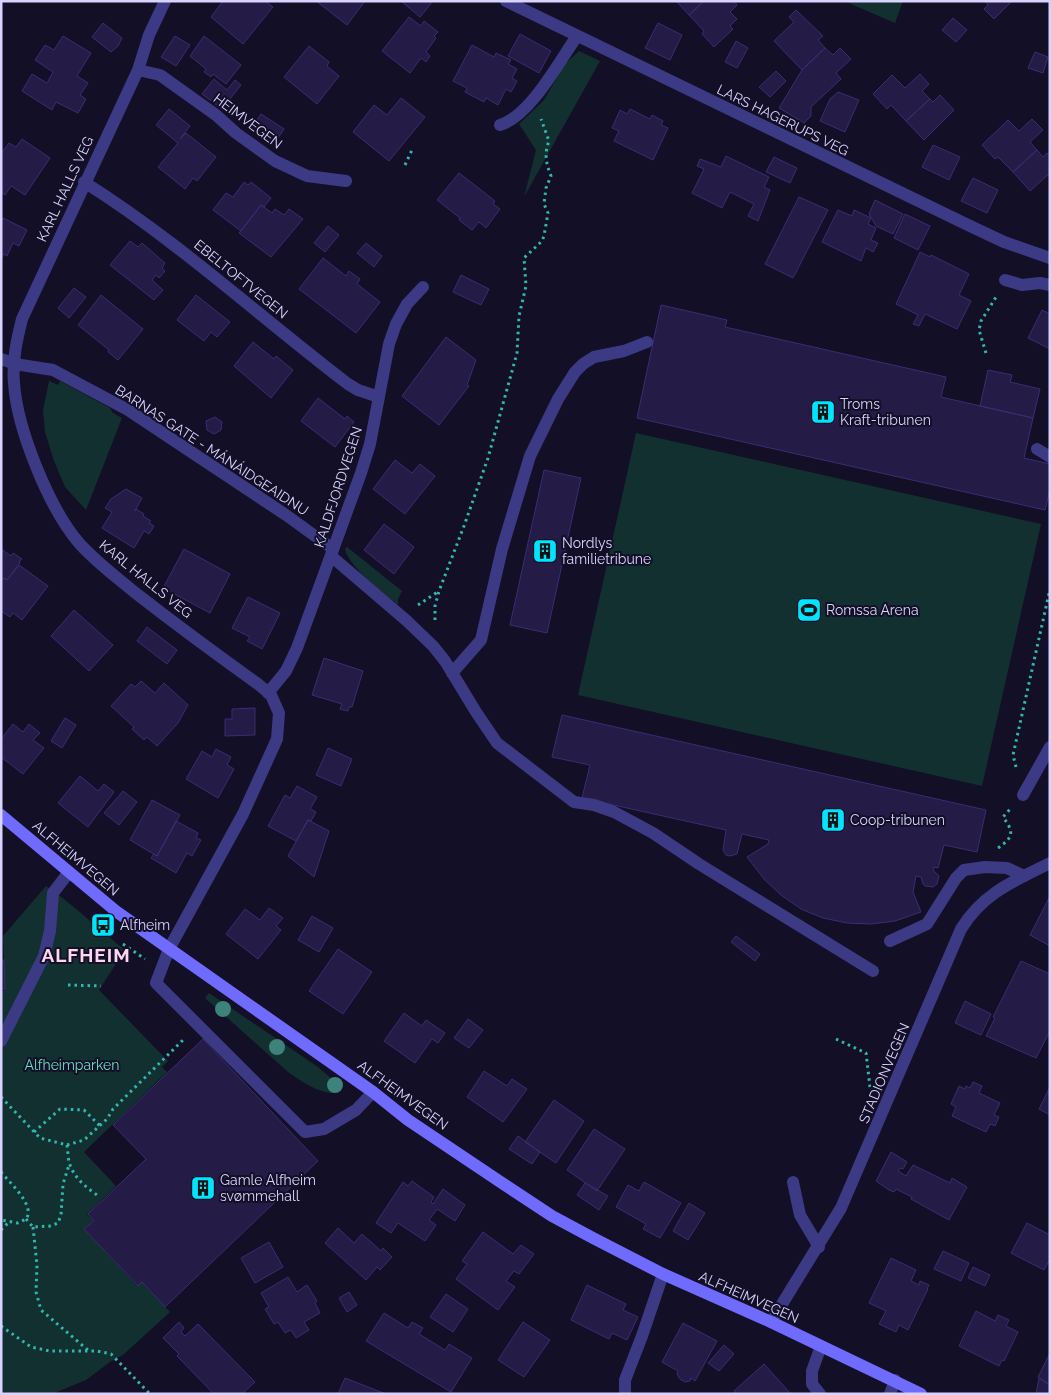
<svg xmlns="http://www.w3.org/2000/svg" width="1051" height="1395" font-family="Raleway,sans-serif">
<style>
.green{fill:#12302f}
.building{fill:#241b47;stroke:#3b2d73}
.lines{fill:none;stroke-linecap:round;stroke-linejoin:round}
.path{stroke:#2fb8b0;stroke-width:3;stroke-dasharray:2.5 4;stroke-linecap:butt}
.lane{stroke:#3d3a85;stroke-width:12}
.street{stroke:#3d3a85;stroke-width:12}
.secondary{stroke:#6f6bff;stroke-width:12}
.tree{fill:#3d827b}
.labels{text-anchor:middle;dominant-baseline:central;stroke-width:4;stroke-linejoin:round;paint-order:stroke}
.street-label{font-size:14px;fill:#d9d4ff;stroke:#130f26}
.poi-label{font-size:14px;fill:#d9d4ff;stroke:#130f26;text-anchor:start}
.park-label{font-size:14px;fill:#5fe0c0;stroke:#130f26}
.district-label{font-size:19px;font-weight:bold;letter-spacing:1px;fill:#ffd6f0;stroke:#130f26}
</style>
<rect width="100%" height="100%" fill="#130f26"/>
<path class="green" d="M844,1h59l-8,22z
M579,51l21,10 -76,136 12,-47 -17,-26 25,-24 20,-35z
M49,381l9,4 2,-4 50,27 3,5 9,5 -36,92 -21,-23 -11,-26 -9,-29 -2,-22z
M636,433l405,91 -59,262 -404,-91z
M347,547l55,44 -4,8v6c-19,-16 -40,-30 -52,-52l-1,-4z
M46,886c28,19 52,43 79,64l-26,40 69,71 -6,6 5,5 -83,80 32,34 -29,28 6,7 -9,8 53,57 5,-4 28,30 -47,43 -13,7 -24,18 -34,14h-51v-401l4,-4 -2,-53z
M209,993l109,74 21,18 -4,8c-16,1 -34,-12 -47,-21l-83,-74z"/>
<path class="building" d="M223,1h42l8,6 -30,37 -32,-27z
M316,1h49l-18,24z
M401,1h32l-13,16z
M676,1h28l-15,14z
M704,1h30l3,4 -7,7 7,7 -7,7 3,3 -19,18 -12,-13 2,-3 -15,-16z
M985,1h27l-18,18 -10,-10 4,-4z
M796,10l27,26 -5,4 7,8 -23,22 -28,-29 20,-19 -5,-5z
M409,17l12,9 3,-5 14,11 -4,4 2,2 -10,14 4,4 -4,6 -5,-4 -11,15 -28,-22z
M953,18l14,12 -11,12 -14,-12z
M103,23l19,15 -4,8 -7,6 -19,-15z
M658,23l24,12 -12,25 -25,-12z
M520,34l31,17 -12,22 -31,-17z
M63,36l28,17 -14,23 11,7 -8,12 6,4 -8,14 -22,-11 -4,8 -30,-19 10,-17 15,9 6,-11 -18,-12 10,-15 9,5z
M175,36l15,9 -14,21 -15,-9z
M204,36l37,29 -15,19 -13,-10 -2,3 -7,-5 2,-3 -16,-13z
M736,41l12,7 -11,20 -12,-6z
M472,45l22,12 2,-4 15,7 -3,4 9,5 -5,9 5,3 -6,11 -5,-3 -8,16 -12,-7 -2,4 -19,-10 2,-4 -14,-7z
M309,46l20,16 -2,4 12,10 -22,28 -33,-27z
M825,48l8,7 7,-7 11,11 -15,14 5,6 -30,28v9l-7,7 -25,-15 23,-38z
M1035,52l13,5 -5,16 -15,-5z
M776,71l10,10 -16,16 -11,-10z
M920,74l9,10 -7,7 8,8 -24,22 -15,-16 -4,4 -14,-15 19,-19 13,13z
M214,79l13,11 8,-10 6,5 -19,24 -20,-15z
M838,92l21,8 -14,32 -25,-11 10,-22z
M940,95l14,15 -30,30 -18,-19 24,-22 3,3z
M401,98l24,19 -36,44 -36,-29 21,-27 13,10z
M169,109l21,17 -10,13 6,-6 30,24 -19,24 -4,-3 -8,11 -27,-22 20,-24 -22,-18z
M630,109l20,10 2,-4 11,6 -2,4 7,3 -15,32 -39,-19 5,-10 -7,-3 8,-18 7,4z
M261,114l23,15 -10,15 -23,-15z
M1032,119l11,11 -13,12 7,8 -24,22 -15,-15 -3,2 -13,-14 26,-25 11,11z
M22,139l28,19 -25,37 -14,-9 -6,9 -4,-3v-38l8,-11 7,4z
M933,145l27,12 -11,23 -27,-13z
M1037,150l6,7 4,-4 3,3v17l-20,18 -17,-19z
M726,156l43,21 -5,10 6,3 -12,31 -10,-5 6,-12 -24,-12 -8,16 -30,-15 12,-24 -7,-3 3,-7 21,8z
M774,157l23,11 -7,15 -24,-11z
M459,173l36,28 -2,3 7,5 -14,19 -7,-6 -7,8 -13,-10 1,-2 -23,-18z
M973,178l25,12 -11,23 -26,-12z
M244,182l4,3 3,-3 20,16 -7,9 -3,-2 -20,26 -28,-21 13,-17 7,4z
M799,197l29,13 -35,68 -28,-14z
M875,200l28,14 -10,20 -17,-8 -7,-12z
M261,205l11,8 3,-4 9,6 5,-6 14,10 -32,38 -32,-24z
M838,210l14,6 2,-6 17,8 -3,6 8,4 -5,12 7,3 -5,9 -7,-4 -5,13 -39,-19z
M905,214l25,12 -12,24 -24,-12z
M3,218l24,12 -8,16 -6,-3 -6,13 -3,-2 -3,5v-36z
M328,226l11,9 -14,17 -11,-9z
M130,241l8,6 4,-4 23,20 -3,5 3,3 -6,7 -3,-3 -4,5 11,10 -9,10 -44,-35z
M366,243l16,13 -8,11 -17,-14z
M920,252l10,5 1,-2 38,19 -10,21 12,6 -14,28 -32,-15 -6,12 -6,-2 5,-9 -22,-11z
M323,258l23,18 3,-5 11,8 -3,5 23,18 -24,31 -57,-44z
M461,275l28,14 -8,16 -28,-13z
M74,288l12,9 -17,21 -11,-10z
M101,295l42,34 -25,31 -10,-8 1,-2 -31,-25z
M196,295l34,27 -13,15 -6,-5 -7,9 -27,-21z
M661,305l66,15 -2,7 221,50 -5,20 92,21 -9,40 26,6v26l-5,20 -408,-92z
M1042,310l8,4v35l-22,-11z
M446,337l30,23 -9,25 2,1 -30,39 -37,-29z
M253,342l21,17 2,-3 17,14 -22,28 -37,-32z
M988,370l24,5 -2,7 30,7 -7,29 -53,-12z
M318,398l27,21 2,-3 7,6 -19,25 -34,-26z
M215,417l7,5 -1,8 -7,4 -7,-4 -1,-9z
M395,460l17,13 8,-9 15,12 -30,38 -32,-25z
M544,470l37,8 -34,155 -37,-8z
M126,489l16,9 -7,13 1,-2 8,5 -1,2 8,5 -2,2 5,3 -5,8 -5,-3 -10,17 -32,-20 10,-16 -7,-4 6,-9z
M384,524l30,23 -20,27 -30,-24z
M1,549l10,7 2,-3 9,6 -3,3 1,1 -13,17 -3,-2 -3,3z
M184,549l46,25 -20,39 -47,-25z
M19,565l29,21 -26,34 -9,-7 -3,4 -9,-6v-30l3,-3 3,2z
M248,597l32,16 -18,36 -15,-8 3,-4 -18,-9z
M74,610l39,35 -24,26 -38,-35z
M147,627l30,23 -10,14 -30,-23z
M324,658l39,13 -11,36h-3l-1,4 -8,-2 2,-5 -30,-9z
M141,681l14,12 9,-10 24,22 -10,18 -21,23 -10,-9 -3,3 -12,-11 2,-2 -23,-21 20,-22 4,3z
M255,708v27l-30,1v-17h7v-10z
M562,715l424,95 -9,42 -33,-7 -6,23 -4,-1 -1,3 6,6 -2,8 -4,3 -8,-1 -2,-2 -2,-7 -5,-1 -3,16 8,20 -26,9 -24,3 -24,-1 -24,-5 -22,-9 -20,-14 -17,-16 -17,-22 21,-13 1,-4 -27,-6 -5,20 -7,2 -4,-1 -3,-5 3,-20 -144,-32 8,-33 -38,-8z
M65,718l11,7 -14,23 -11,-7z
M13,724l10,8 6,-8 11,9 -7,7 11,8 -21,26 -22,-17v-18z
M328,748l24,11 -11,27 -25,-11z
M216,749l15,8 -4,8 7,4 -16,29 -32,-19 16,-28 10,6z
M80,776l18,15 6,-7 10,8 -26,35 -30,-24z
M297,786l20,11 -7,12 6,3 -5,9 -3,-1 -12,21 -28,-15 17,-31 5,3z
M123,791l14,11 -18,23 -15,-12z
M152,800l28,15 -23,41 -27,-16z
M308,820l21,11 -15,46 -26,-21z
M176,821l22,12 -2,5 5,2 -9,16 -5,-3 -11,20 -25,-15 3,-4 3,2z
M1049,898h1v48l-20,-11z
M269,908l14,10 -7,8 5,4 -23,29 -32,-25 19,-25 15,11z
M312,916l21,12 -14,24 -21,-12z
M736,936l24,18 -5,7 -24,-19z
M338,949l34,23 -29,42 -34,-23z
M1,960h3l1,29h-4z
M1021,961l29,13v57l-14,27 -50,-22 9,-18 -2,-1z
M965,1001l26,13 -10,21 -26,-12z
M404,1013l18,13 4,-6 19,13 -7,10 -6,-4 -17,24 -31,-22z
M468,1019l15,11 -14,18 -15,-10z
M203,1039l115,122 -153,146 -23,-25 -4,4 -54,-57 10,-8 -6,-7 58,-55 -33,-34z
M484,1071l23,15 5,-7 15,10 -24,33 -36,-25z
M973,1082l9,4 -3,7 21,10 -6,12 5,2 -4,9 -5,-2 -4,8 -34,-16 4,-9 -5,-3 8,-18 6,3 1,-3 4,2z
M1050,1087v28l-11,-6z
M554,1100l30,21 -28,42 -31,-21z
M594,1129l31,20 -28,42 -30,-21z
M518,1136l22,16 -8,12 -23,-15z
M891,1152l16,10 -4,7 -3,-1 -2,3 8,5 7,-11 37,18 2,-5 15,9 -18,33 -38,-21 1,-2 -16,-8 -2,3 -5,-2 -13,-9z
M412,1181l22,16 -3,5 2,2 10,-15 22,16 -10,16 -18,-12 -8,11 7,5 -11,16 -27,-18 -7,10 -15,-10 27,-41 5,4z
M644,1182l37,21 -21,35 -17,-9 3,-5 -30,-17 12,-22 11,6z
M585,1183l23,13 -9,14 -22,-15z
M689,1203l16,10 -17,27 -15,-9z
M1027,1223l23,12v24l-6,11 -33,-17z
M338,1228l16,15 8,-9 19,17 2,-3 9,9 -12,13 -3,-3 -11,13 -41,-37z
M483,1232l30,22 8,-9 13,9 -15,20 -5,-3 -8,10 9,6 -17,23 -42,-31 11,-15 -5,-3z
M269,1242l14,25 -28,16 -14,-25z
M943,1251l26,12 -8,18 -27,-12z
M891,1258l25,12 -5,11 8,4 1,-4 9,4 -2,4h1l-20,41 -9,-5 -3,7 -17,-8 7,-13 -17,-8z
M973,1267l17,8 -5,11 -17,-8z
M288,1277l9,15 10,-7 10,16 -2,2 5,10 -16,9 5,8 -13,8 -5,-8 -6,3 -7,-11 -4,2 -9,-15 4,-2 -8,-14z
M587,1285l39,19 -3,6 15,7 -11,23 -15,-7 -3,6 -38,-19z
M349,1292l8,13 -10,7 -8,-14z
M446,1294l22,15 -15,23 -23,-15z
M976,1311l19,10 3,-6 11,5 -3,6 12,6 -14,29 -2,-1 -3,6 -40,-20z
M384,1313l24,15 4,-6 11,6 -4,6 26,16 4,-6 23,14 -21,34 -85,-51z
M179,1322l5,6 -3,4 4,4 13,-12 57,58 -13,12h-28l-37,-38 2,-2 -16,-16z
M523,1322l27,18 -26,37 -26,-17z
M683,1323l34,18 -22,40 -4,-3 -1,3 -5,1 -5,-3 -3,-5 1,-3 -16,-9z
M724,1345l10,9 -15,17 -11,-8z
M1050,1353v32l-12,-8z
M764,1364l27,30h-54l-3,-3z
M345,1378l41,16h-48z
M1039,1378l11,7v9h-14z"/>
<g class="lines">
<path class="path" d="M405,165l7,-15
M986,353l-7,-23 2,-9 15,-24
M418,605l21,-14
M435,620v-14l4,-15 25,-65 24,-68 29,-105 2,-37 7,-30 -2,-28 18,-17 2,-5 4,-23 -4,-9 2,-16 5,-12c-5,-13 -7,-22 -2,-35l-8,-22
M1016,767l-3,-12 37,-166
M998,848c16,-11 16,-16 5,-31l8,-9
M123,944l22,15
M68,985l33,1
M836,1039l30,14 4,34
M1,1097l39,41 27,7 17,-5 23,-21 6,-10 72,-71
M34,1132l26,-23 24,1 16,16
M67,1145c1,7 1,15 3,20 5,14 18,24 30,32
M1,1172c9,11 35,34 25,47l-8,4 -17,-3
M26,1219l7,8 18,-1 7,-3 3,-8 2,-31 6,-19
M33,1227l4,38 -1,27 5,18 48,41
M1,1230l8,-8
M1,1326l30,21 19,4h47l14,3 39,40"/>
<path class="lane" d="M500,125c30,-9 59,-63 77,-89
M1005,280l17,5 18,-2 10,2
M15,364l38,6 75,40 158,105 47,34
M1037,449l13,8
M331,556l76,65 26,25 12,15 31,51 21,31 77,59 20,3 20,7 39,21 46,31 174,107
M452,673l29,-33 21,-91 28,-93 28,-57 17,-27 8,-8 11,-7 30,-6 23,-9
M1023,795l27,-48
M890,941l37,-17 29,-46 8,-8 21,-3 22,1 17,8
M169,949l-13,34 149,149 19,-3 32,-19 17,-18
M1,1041l43,-85 6,-25 3,-38 16,-21
M793,1182l7,33 19,32
M625,1394v-14l17,-44 21,-62
M820,1394l-8,-10v-13l9,-25
M890,1394l5,-14"/>
<path class="street" d="M165,1l-16,34 -11,35 -116,249c-5,20 -10,42 -8,64 3,46 35,125 65,160 16,18 36,33 54,48 41,32 83,63 125,93l13,11 8,18 -2,26 -34,75 -74,135
M506,1l462,224 36,17 46,16
M138,70l22,5 56,40 20,18 39,28 32,15 39,5
M84,182c94,59 176,135 264,202l10,6 21,7
M1,359l14,5
M268,693l18,-22 11,-23 64,-175 9,-29 19,-100 7,-20 11,-20 16,-17
M771,1322l70,-114 120,-279c22,-36 53,-48 89,-66"/>
<path class="secondary" d="M1,815l116,97 256,180 35,28 91,61 53,35 41,22 70,36 108,48 150,72"/>
</g>
<g class="tree">
<circle cx="223" cy="1009" r="8"/>
<circle cx="277" cy="1047" r="8"/>
<circle cx="335" cy="1085" r="8"/>
</g>
<defs>
<symbol id="building-square" viewBox="-11 -11 22 22"><rect x="-9" y="-9" width="18" height="18" rx="4" fill="#00e5ff" stroke="#130f26"/><path d="M-4-6H4V6H1V3H-1V6H-4ZM-2.5-4.3h1.7v1.8h-1.7ZM.8-4.3h1.7v1.8H.8ZM-2.5-1h1.7V.8h-1.7ZM.8-1h1.7V.8H.8Z" fill="#111"/></symbol>
<symbol id="stadium-square" viewBox="-11 -11 22 22"><rect x="-9" y="-9" width="18" height="18" rx="4" fill="#00e5ff" stroke="#130f26"/><path d="M0-5a6.5 5 0 1 0 0 10a6.5 5 0 1 0 0-10ZM-3.5-1.8h7v3.6h-7Z" fill="#111"/></symbol>
<symbol id="bus-square" viewBox="-11 -11 22 22"><rect x="-9" y="-9" width="18" height="18" rx="4" fill="#00e5ff" stroke="#130f26"/><path d="M-5-6H5V4H4V6H2V4H-2V6H-4V4H-5ZM-3.5-4V0h7V-4ZM-3.5 1.2v1.5H-2V1.2ZM2 1.2v1.5H3.5V1.2Z" fill="#111"/></symbol>
</defs>
<g fill-rule="evenodd">
<use href="#building-square" x="809" y="398" width="28" height="28"/>
<use href="#building-square" x="531" y="537" width="28" height="28"/>
<use href="#stadium-square" x="795" y="596" width="28" height="28"/>
<use href="#building-square" x="819" y="806" width="28" height="28"/>
<use href="#bus-square" x="89" y="911" width="28" height="28"/>
<use href="#building-square" x="189" y="1174" width="28" height="28"/>
</g>
<g class="labels">
<g class="street-label">
<text transform="translate(783 120) rotate(26)">LARS HAGERUPS VEG</text>
<text transform="translate(248 121) rotate(37)">HEIMVEGEN</text>
<text transform="translate(65 189) rotate(-65)">KARL HALLS VEG</text>
<text transform="translate(241 279) rotate(39)">EBELTOFTVEGEN</text>
<text transform="translate(212 450) rotate(33)">BARNAS GATE - MÁNÁIDGEAIDNU</text>
<text transform="translate(338 487) rotate(-72)">KALDFJORDVEGEN</text>
<text transform="translate(146 579) rotate(39)">KARL HALLS VEG</text>
<text transform="translate(76 858) rotate(40)">ALFHEIMVEGEN</text>
<text transform="translate(884 1073) rotate(-67)">STADIONVEGEN</text>
<text transform="translate(403 1095) rotate(36)">ALFHEIMVEGEN</text>
<text transform="translate(749 1297) rotate(24)">ALFHEIMVEGEN</text>
</g>
<g class="poi-label">
<text x="840" y="404">Troms<tspan x="840" dy="16">Kraft-tribunen</tspan></text>
<text x="562" y="543">Nordlys<tspan x="562" dy="16">familietribune</tspan></text>
<text x="826" y="610">Romssa Arena</text>
<text x="850" y="820">Coop-tribunen</text>
<text x="120" y="925">Alfheim</text>
<text x="220" y="1180">Gamle Alfheim<tspan x="220" dy="16">svømmehall</tspan></text>
</g>
<g class="park-label">
<text x="72" y="1065">Alfheimparken</text>
</g>
<g class="district-label">
<text x="86" y="955">ALFHEIM</text>
</g>
</g>
<rect width="1051" height="1395" fill="none" stroke="#d9d4ff" stroke-width="5"/>
</svg>
